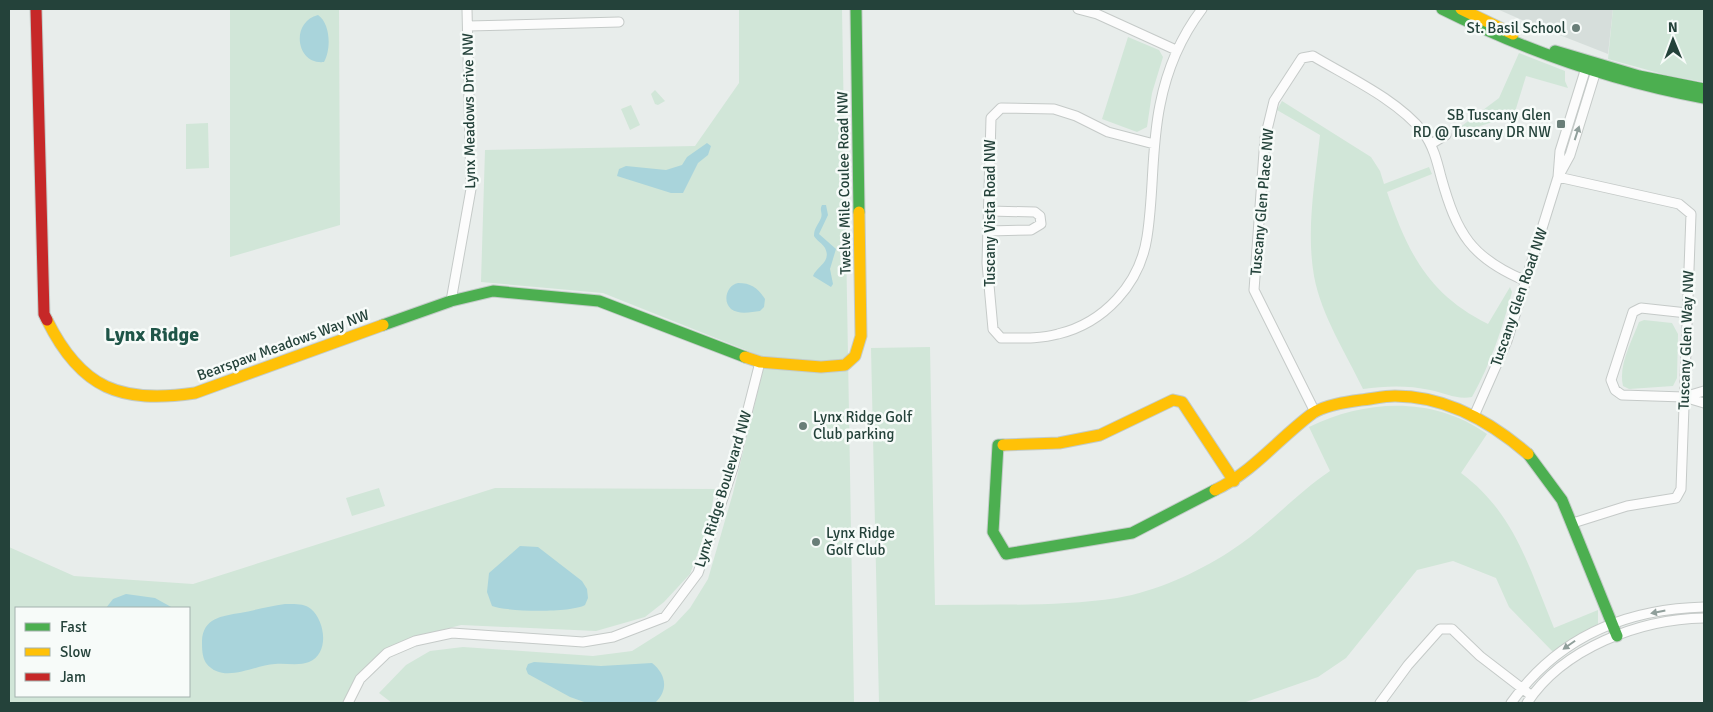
<svg xmlns="http://www.w3.org/2000/svg" width="1713" height="712" font-family="Signika,sans-serif">
<style>
.built{fill:#d6dedb}
.green{fill:#d1e6d8;fill-rule:evenodd}
.water{fill:#a9d4db}
.lines{fill:none;stroke-linecap:round;stroke-linejoin:round}
.street-casing{stroke:#c5cac8;stroke-width:11}
.fast-casing{stroke:#c3cbc8;stroke-width:13}
.slow-casing{stroke:#c3cbc8;stroke-width:13}
.jam-casing{stroke:#c3cbc8;stroke-width:13}
.street{stroke:#fcfcfc;stroke-width:9}
.fast{stroke:#4caf50;stroke-width:11}
.slow{stroke:#ffc107;stroke-width:11}
.jam{stroke:#c62828;stroke-width:11}
.oneway{fill:#909f9b}
.poi-dot{fill:#697e78;stroke:#f7fbf9;stroke-width:2}
.labels{text-anchor:middle;dominant-baseline:central;stroke-width:5;stroke-linejoin:round;paint-order:stroke}
.poi-label{font-size:15px;fill:#24423a;stroke:#f7fbf9;text-anchor:end}
.street-label{font-size:15px;fill:#24423a;stroke:#f7fbf9}
.district-label{font-size:20px;font-weight:bold;fill:#1f5548;stroke:#f7fbf9}
</style>
<rect width="100%" height="100%" fill="#e8edeb"/>
<path class="built" d="M1497,9h116l-5,45 -79,-31z"/>
<path class="green" d="M230,9h109l1,216 -110,32z
M739,9h103l12,694h-462l-13,-10 27,-28 24,-14 33,-4 130,9 39,-5 43,-27 15,-16 18,-29 25,-86 33,-135 -163,-65 -122,-11 4,-132 210,-4 44,-63z
M1613,9h91v73l-38,-7 -58,-16z
M1128,37l31,13 4,7 -11,36 -5,34 -10,5 -35,-13z
M1519,53l46,18v10l3,7 -42,-12 -12,39 -52,17 -3,-4 40,-30z
M655,90l10,11 -7,4 -3,-1 -4,-10z
M1282,101l89,56 9,14 4,13 45,-17 3,7 -45,18c21,61 41,102 101,132l22,-37 2,5c-10,37 -21,71 -40,105 -15,3 -27,-4 -42,-7 -23,-5 -45,-4 -67,-1 -17,-36 -42,-74 -49,-113 -8,-46 1,-94 6,-141l-43,-25z
M631,105l9,20 -10,5 -9,-21z
M208,123l1,45 -23,1v-45z
M1644,320l28,3 6,11 -1,44 -4,8 -44,3 -6,-3c-5,-21 9,-45 16,-64z
M930,347l5,258c60,-1 123,2 182,-7 40,-7 79,-25 112,-46 37,-23 65,-57 101,-81l-21,-44c57,-28 125,-31 178,7l-26,39c54,40 68,95 93,155l44,-18v14l-44,29 -45,-46 -13,-29 -43,-17 -36,9 -71,88 -28,19 -75,26h-364l-8,-355z
M379,488l6,18 -33,10 -6,-18z
M495,488l220,1 -6,34 -19,51 -26,28 -19,15 -49,14 -135,-6 -39,10 -32,14 -31,33 -12,21h-338v-156l65,29 119,8zM16,608h173v88h-173z"/>
<path class="water" d="M318,15c13,9 13,35 6,47 -28,3 -34,-40 -6,-47z
M707,143l4,3 -3,9 -10,8 -15,30h-12l-54,-17 2,-7 7,-3 40,4 16,-5 5,-8z
M822,205h4l2,10 -9,19 17,15 -6,20 3,15 -2,3 -18,-11c4,-10 19,-14 12,-28 -3,-5 -8,-7 -11,-12 0,-8 4,-11 7,-18 2,-6 -2,-7 1,-13z
M738,283c13,0 20,5 27,16l-1,8 -4,4c-9,1 -21,4 -29,-2 -9,-8 -4,-24 7,-26z
M520,546l18,1 44,34 5,8 1,9 -3,7c-14,8 -77,7 -93,1l-5,-14 2,-19z
M126,594l29,4 18,10h-67l7,-9z
M285,604c9,0 19,-1 26,5 14,12 19,44 -2,53 -10,4 -23,1 -34,2 -21,1 -52,21 -69,-1 -4,-6 -4,-15 -4,-22 1,-23 20,-25 38,-28 16,-3 30,-7 45,-9z
M534,662l67,4 51,-3c14,11 17,27 3,40h-68l-17,-6 -42,-23 -2,-5 2,-5z"/>
<g class="lines">
<defs>
<path id="street" d="M1078,9l19,5 79,36
M468,26l151,-4
M1154,144l-46,-12 -32,-16 -22,-7 -53,-1 -10,10 -4,145 6,66 8,9c19,0 39,1 57,-4 46,-11 82,-50 89,-97 7,-44 4,-89 13,-132 7,-36 20,-67 42,-96
M1431,144l15,-9
M1558,177l121,27 12,10 -10,275 -5,9 -49,8 -54,17
M988,231l43,-1 10,-6 -1,-8 -5,-4 -46,-1
M451,301l20,-112 -4,-180
M1687,313l-46,-5 -8,4 -22,68 4,10 7,5 62,2 20,6
M1684,397l20,-6
M1315,412l-61,-122 11,-152 9,-37 28,-43 11,-2c35,21 85,44 110,76 10,13 14,29 18,45 16,57 30,81 85,104
M1474,416l33,-75 51,-164 12,-22 25,-81 -1,-10 -9,7 -25,80 -2,26
M348,703l12,-24 27,-26 28,-12 37,-8 131,9 30,-5 52,-20 33,-44 35,-105 27,-106
M1380,703l28,-38 32,-36h12l28,27 52,40
M1511,703c47,-66 113,-94 193,-96
M1527,703c36,-55 113,-84 177,-85"/>
<path id="fast" d="M856,9l3,203
M1442,9c84,42 170,72 262,89
M1555,51l84,25 65,13
M383,325l68,-24 42,-10 106,10 146,56
M1003,445h-5l-5,87 13,22 126,-21 83,-43
M1528,454l34,46 55,136"/>
<path id="slow" d="M1461,9l52,25
M47,320c34,69 74,84 148,73l188,-68
M745,357l15,5 61,5 24,-2 10,-9 6,-20 -2,-124
M1003,445l56,-2 41,-8 73,-35 9,2 52,79
M1215,490c38,-18 64,-52 98,-77 12,-8 33,-11 48,-13 11,-1 22,-4 34,-4 50,0 96,26 133,58"/>
<path id="jam" d="M36,9l8,305 3,6"/>
</defs>
<use href="#street" class="street-casing"/>
<use href="#fast" class="fast-casing"/>
<use href="#slow" class="slow-casing"/>
<use href="#jam" class="jam-casing"/>
<use href="#street" class="street"/>
<use href="#fast" class="fast"/>
<use href="#slow" class="slow"/>
<use href="#jam" class="jam"/>
</g>
<defs><path id="oneway-solid" d="M-6-.8H1V-3.2L6.5 0L1 3.2V.8H-6Z" transform="scale(1.25)"/></defs>
<g class="oneway">
<use href="#oneway-solid" transform="translate(1577 133) rotate(-72)"/>
<use href="#oneway-solid" transform="translate(1658 612) rotate(169)"/>
<use href="#oneway-solid" transform="translate(1569 645) rotate(145)"/>
</g>
<g class="poi-dot">
<circle cx="1576" cy="28" r="5"/>
<rect x="1556" y="119" width="10" height="10" rx="2.5"/>
<circle cx="803" cy="426" r="5"/>
<circle cx="816" cy="542" r="5"/>
</g>
<g class="labels">
<g class="poi-label">
<text x="1566" y="28">St. Basil School</text>
<text x="1551" y="115">SB Tuscany Glen<tspan x="1551" dy="17">RD @ Tuscany DR NW</tspan></text>
<text x="813" y="417" text-anchor="start">Lynx Ridge Golf<tspan x="813" dy="17">Club parking</tspan></text>
<text x="826" y="533" text-anchor="start">Lynx Ridge<tspan x="826" dy="17">Golf Club</tspan></text>
</g>
<g class="street-label">
<text transform="translate(469 111) rotate(-91)">Lynx Meadows Drive NW</text>
<text transform="translate(844 183) rotate(-91)">Twelve Mile Coulee Road NW</text>
<text transform="translate(1262 202) rotate(-85)">Tuscany Glen Place NW</text>
<text transform="translate(990 213) rotate(-90)">Tuscany Vista Road NW</text>
<text transform="translate(1519 297) rotate(-71)">Tuscany Glen Road NW</text>
<text transform="translate(1686 340) rotate(-88)">Tuscany Glen Way NW</text>
<text transform="translate(283 345) rotate(-20)">Bearspaw Meadows Way NW</text>
<text transform="translate(723 489) rotate(-73)">Lynx Ridge Boulevard NW</text>
</g>
<g class="district-label">
<text x="152" y="334">Lynx Ridge</text>
</g>
</g>
<rect width="1713" height="712" fill="none" stroke="#24423a" stroke-width="20"/>
<rect x="15" y="607" width="175" height="90" fill="#f7fbf9" stroke="#a3b1ad"/>
<rect x="25" y="623" width="25" height="8" fill="#4caf50" stroke="#a3b1ad"/>
<text x="60" y="632" font-size="15" fill="#24423a">Fast</text>
<rect x="25" y="648" width="25" height="8" fill="#ffc107" stroke="#a3b1ad"/>
<text x="60" y="657" font-size="15" fill="#24423a">Slow</text>
<rect x="25" y="673" width="25" height="8" fill="#c62828" stroke="#a3b1ad"/>
<text x="60" y="682" font-size="15" fill="#24423a">Jam</text>
<g transform="translate(1673 40) rotate(359)" stroke="#f7fbf9" stroke-width="4" paint-order="stroke">
<path d="M0-4L9 19L0 12L-9 19Z" fill="#24423a"/>
<text y="-8" font-size="14" font-weight="bold" text-anchor="middle" fill="#24423a">N</text>
</g>
</svg>
